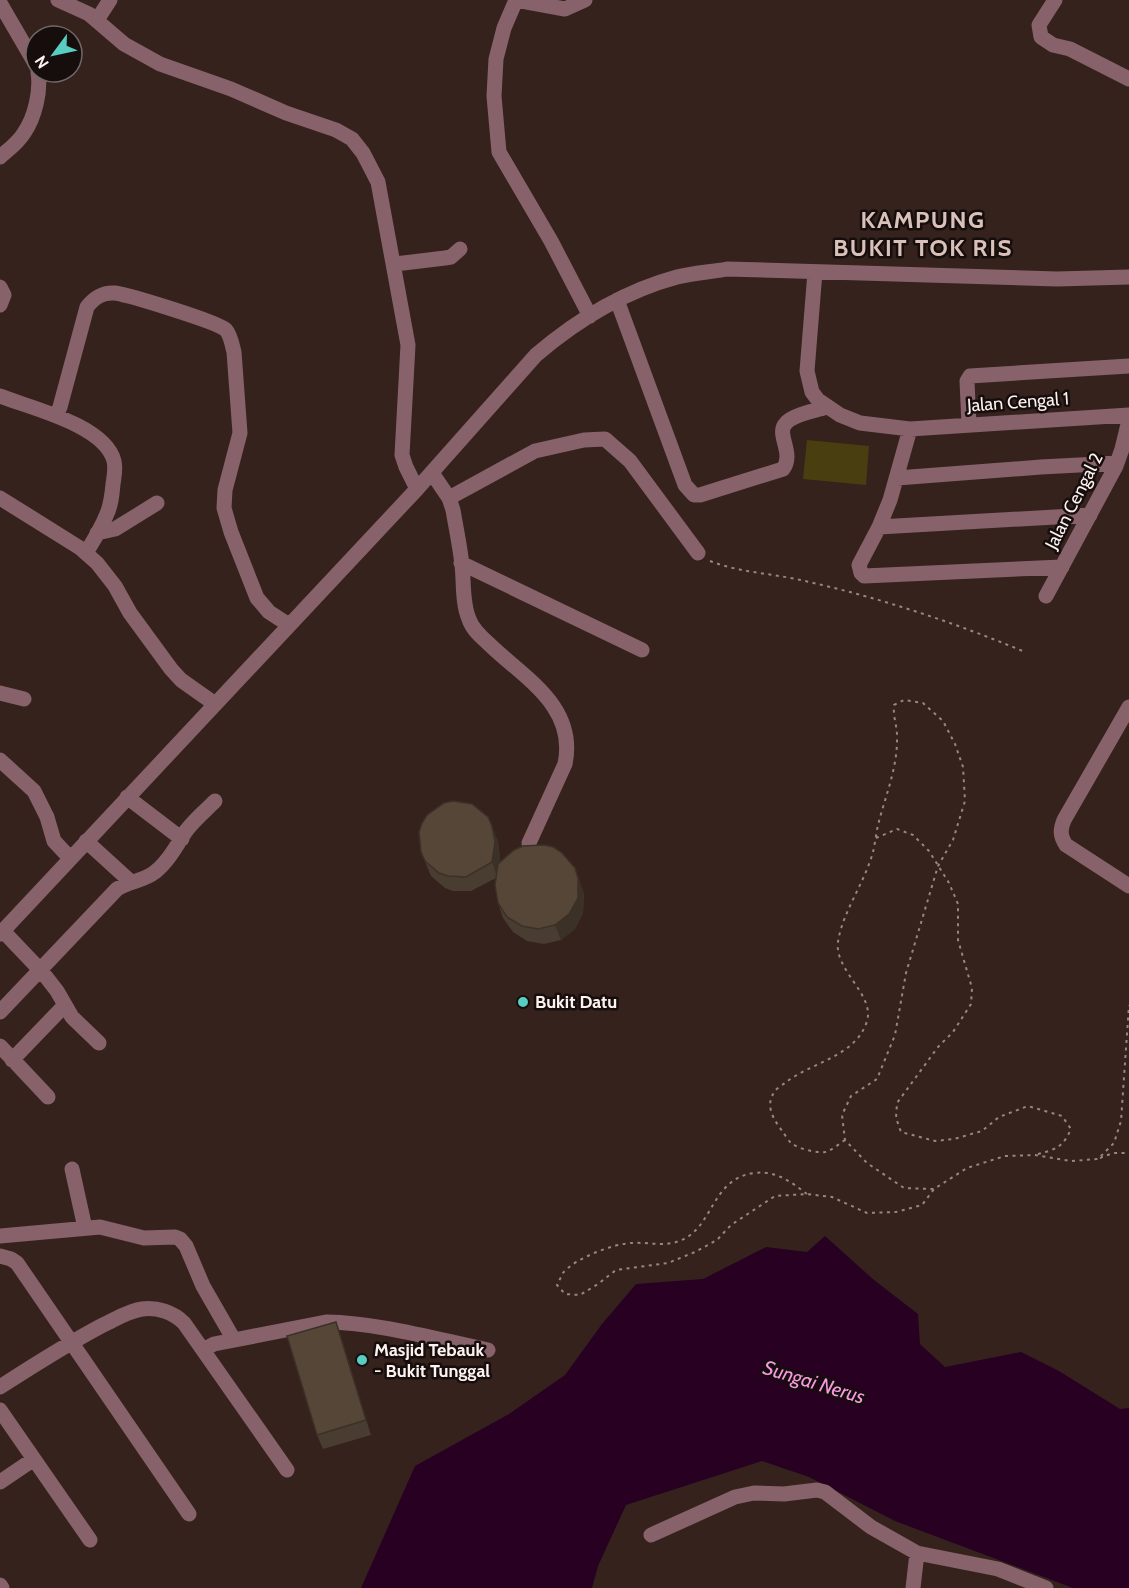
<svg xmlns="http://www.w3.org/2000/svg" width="1129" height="1588" font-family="Cabin,sans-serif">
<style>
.green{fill:#493e10}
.water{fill:#280022}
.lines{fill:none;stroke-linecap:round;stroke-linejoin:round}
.path{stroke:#978783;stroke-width:2;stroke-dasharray:3 4.5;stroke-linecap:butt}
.minor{stroke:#88626a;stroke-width:15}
.wall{fill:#493c30}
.shaded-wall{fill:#3c3127}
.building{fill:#554638;stroke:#3c3127;stroke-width:1.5}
.poi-dot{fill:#57cec1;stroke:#160e0c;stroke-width:2}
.labels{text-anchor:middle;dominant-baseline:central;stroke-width:5;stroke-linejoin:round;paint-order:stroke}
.street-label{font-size:18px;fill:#fdf2ef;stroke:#160e0c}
.poi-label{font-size:18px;font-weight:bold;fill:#fdf2ef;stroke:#160e0c;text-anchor:start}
.water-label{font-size:20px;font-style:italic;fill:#f799e2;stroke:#160e0c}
.district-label{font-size:24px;font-weight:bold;letter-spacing:1.5px;fill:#d9c0b9;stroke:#160e0c}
</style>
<rect width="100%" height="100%" fill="#35221d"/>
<path class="green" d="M807,440l62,6 -3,39 -63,-6z"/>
<path class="water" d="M825,1236l49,44 44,34 2,30 25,23 76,-15 38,19 61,38 9,-1v180h-56l-178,-67 -86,-44 -47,-16 -136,44 -28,61 -6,22h-231l54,-122 94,-52 56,-39 37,-51 34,-40 67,-5 63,-32 41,5z"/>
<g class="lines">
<path class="path" d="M710,561c28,11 57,12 86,18 78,17 155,42 229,73
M876,838l21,-9 16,6 16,16 20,32 9,21v36l14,48 -1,16 -18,28 -15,15 -41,56 -1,15 5,14 34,9 19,-2 28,-8 17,-14 29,-11 34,10 9,13c-8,18 -14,20 -33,25
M845,1140c-6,4 -13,10 -19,12 -11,1 -27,-3 -35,-9 -3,-3 -6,-8 -8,-11 -9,-12 -19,-26 -8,-41 2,-3 7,-6 10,-8 26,-21 71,-26 82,-62 8,-26 -33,-51 -29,-79 4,-29 27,-60 35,-90 2,-8 3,-18 5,-27 7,-28 20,-58 19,-89 0,-11 -4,-18 -3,-31l10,-5 19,3 20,18 12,23 8,23 2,34 -12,39 -15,26 -32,107 -11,62 -18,44 -26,17 -9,19 3,25 22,23 37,25 30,1 33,-21 38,-12 30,-1 36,6 27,-2 16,-16 7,-22 8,-116
M1100,1158l13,-5h16
M807,1194c-16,-12 -31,-24 -53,-21 -44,6 -40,56 -75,68 -15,6 -30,1 -46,2 -18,0 -58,15 -70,30 -2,4 -4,8 -6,12l8,9 15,1 18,-11 18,-14 52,-7 27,-11 22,-12 14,-15 44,-29 32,-2 25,3 35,16 29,-1 26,-7 12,-16"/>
<path class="minor" d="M58,0l31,14 35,30 36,20 71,25 55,24 50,17 16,9 11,14 15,29 30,163 -6,110 4,12 11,22
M516,0l-12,28 -8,31 -2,37 5,56 52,89 39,75
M516,0l49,9 20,-9
M1055,0l-16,25 2,12 12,8 17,4 59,30
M0,3l36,62
M97,20l13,-20
M0,157c8,-7 18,-14 24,-24 11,-16 17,-42 14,-61
M395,264l50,-6 6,-1 9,-8
M815,272l-8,99 5,21 6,8 22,15 20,8 50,6 219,-14
M0,287l4,8 -4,10
M617,300l68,185 9,10h6l83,-26c12,-16 -8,-35 3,-46 6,-8 31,-13 41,-16
M0,396c30,12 105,29 114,65 2,8 0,16 -1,23 -1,11 -2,22 -7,32 -5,13 -13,25 -20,37
M56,416l4,-9 27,-100c7,-9 15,-15 28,-14 14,2 103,29 111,37 5,6 6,15 8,22l6,81 -15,57 -1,18 7,24 26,66 12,14 20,13
M969,425l-2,-44 3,-5 159,-10
M910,429l-20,71 -11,27 -20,38 2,8 3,3 198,-9
M432,473l17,25 4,12c3,18 7,36 9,55 2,17 0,38 7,54 3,10 12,18 20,25 35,34 88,62 76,120l-36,79
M897,478l144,-11 76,-4
M0,498l80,50 17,15 18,23 15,27 41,56 10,11 34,24
M449,498l86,-47 49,-11 21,-1 25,22 68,92
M879,527l211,-12
M97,533l18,-4 42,-26
M461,563l181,87
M1046,596l70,-130 6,-17 7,-29
M0,693l24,6
M1129,707l-65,113c-4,10 -4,16 2,25l63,41
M0,760l34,31 13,26 7,24 16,17
M127,797l55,42
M86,841l45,41
M3,931l40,42 14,18 15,26 27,26
M0,934l417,-445 119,-134c41,-35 89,-64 141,-78 16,-4 34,-5 50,-8l330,10 72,-2
M0,1012l117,-123c12,-8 27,-8 38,-17 13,-10 22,-27 31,-41 8,-11 19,-20 29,-30
M0,1046l48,51
M12,1060l53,-55
M72,1169l13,59
M0,1236l100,-9 44,11 31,-1 5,2 6,7 17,40 31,54
M0,1256l11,3 6,4 172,251
M203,1350l11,-6 112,-22c54,1 109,17 162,28
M0,1387c34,-22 67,-43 103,-62 13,-6 25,-14 39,-16 15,-2 31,3 42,14l103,147
M0,1410l90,130
M0,1482l34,-23
M651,1535l84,-38 19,-4 30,1 33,-4 8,2 46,35 46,26 81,16 48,19
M0,1585l2,3
M913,1588l4,-35"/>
</g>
<path class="wall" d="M498,841l2,16 -1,6 85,30 -1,20 -8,16 -14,11 -17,4 -17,-3 -14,-9 -10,-14 -5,-15 -2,-25 -25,13h-18l-8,-3 -14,-12 -10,-24z
M341,1337l30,98 -48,14 -6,-14z"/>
<path class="shaded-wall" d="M492,826l6,15 2,16 -3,20 -5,-15z
M575,868l9,25 -1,20 -8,16 -14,11 -6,-15z
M336,1322l5,15 30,98 -5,-15z"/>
<path class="building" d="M453,801l19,3 16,13 4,9 3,16 -3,20 -26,15 -18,-1 -9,-3 -14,-12 -4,-9 -2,-20 3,-9 5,-8 17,-12z
M544,845l9,2 9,6 13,15 3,10v20l-9,16 -14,11 -17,4 -16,-3 -15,-9 -9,-14 -3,-18 3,-21 16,-14 9,-4z
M336,1322l30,98 -49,15 -30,-99z"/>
<g class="poi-dot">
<circle cx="523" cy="1002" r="6"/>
<circle cx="362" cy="1360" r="6"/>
</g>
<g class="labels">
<g class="street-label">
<text transform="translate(1018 402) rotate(-4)">Jalan Cengal 1</text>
<text transform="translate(1074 501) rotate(-63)">Jalan Cengal 2</text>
</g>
<g class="poi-label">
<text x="535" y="1002">Bukit Datu</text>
<text x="374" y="1350">Masjid Tebauk<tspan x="374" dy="21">- Bukit Tunggal</tspan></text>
</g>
<g class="water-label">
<text transform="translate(814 1382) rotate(17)">Sungai Nerus</text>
</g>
<g class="district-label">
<text x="923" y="219">KAMPUNG<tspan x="923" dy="28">BUKIT TOK RIS</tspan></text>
</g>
</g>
<g transform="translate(54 54) rotate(237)"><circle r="28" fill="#160e0c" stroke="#726967" stroke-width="1.5"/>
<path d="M0-4.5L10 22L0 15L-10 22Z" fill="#57cec1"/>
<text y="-9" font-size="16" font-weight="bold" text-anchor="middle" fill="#fdf2ef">N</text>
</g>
</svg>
